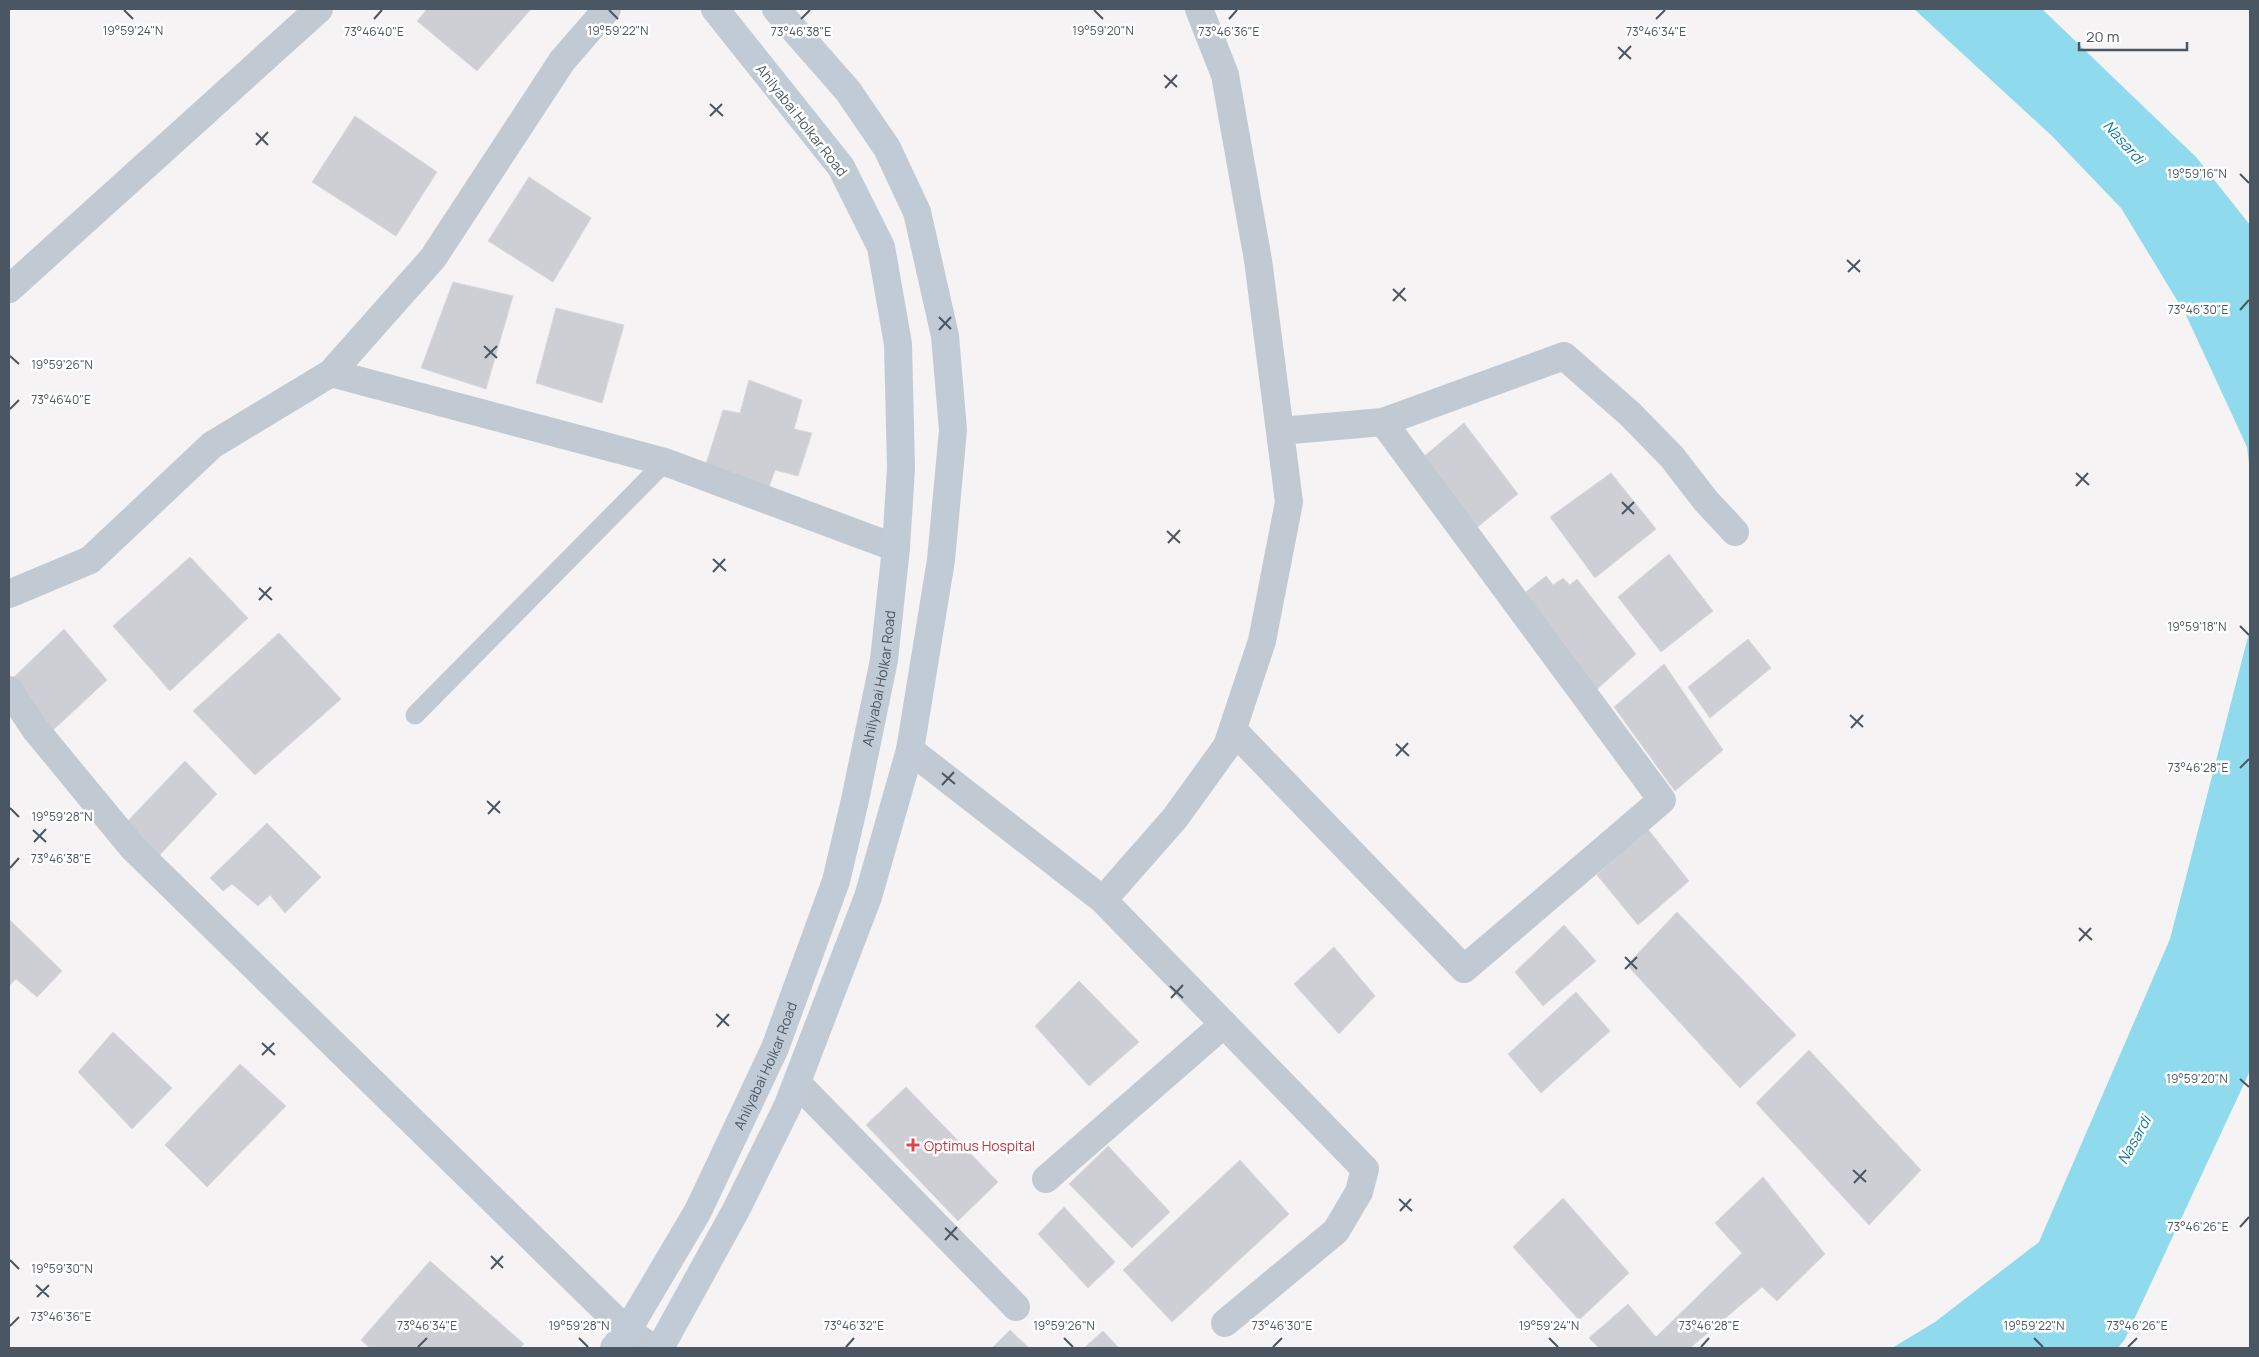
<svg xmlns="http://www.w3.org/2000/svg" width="2259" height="1357" font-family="Manrope,sans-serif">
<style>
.water{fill:#90daee}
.building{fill:#cdcfd5;stroke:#d7d9de}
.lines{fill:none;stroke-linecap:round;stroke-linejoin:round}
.lane{stroke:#c1cad2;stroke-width:19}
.street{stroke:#c1cad2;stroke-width:28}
.secondary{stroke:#c1cbd6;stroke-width:28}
.ticks{fill:none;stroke:#4a5661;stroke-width:2}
.health-dot{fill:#e0444e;stroke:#fff;stroke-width:2}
.labels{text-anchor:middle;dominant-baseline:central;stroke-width:5;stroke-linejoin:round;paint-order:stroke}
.street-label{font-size:14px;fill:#4a5661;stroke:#fff}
.health-label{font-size:14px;fill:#be3a42;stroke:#fff;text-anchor:start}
.water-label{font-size:15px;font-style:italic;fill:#0c7c9b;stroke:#fff}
.ticks-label{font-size:12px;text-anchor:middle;fill:#4a5661;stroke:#fff;stroke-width:5;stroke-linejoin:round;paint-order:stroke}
</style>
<rect width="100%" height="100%" fill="#f5f3f3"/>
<path class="water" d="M1914,9h128l154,148 54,68v247l-3,-25 -61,-132 -65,-107 -69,-72z
M2250,629v442l-125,268 -7,9h-226l43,-26 104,-80 131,-303z"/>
<path class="building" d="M427,9h104l-54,62 -60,-50z
M355,116l82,56 -41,64 -84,-54z
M529,177l62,41 -38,64 -65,-41z
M453,282l60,14 -27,93 -65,-21z
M556,308l68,17 -22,78 -66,-20z
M749,380l53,20 -8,29 18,4 -14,43 -23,-6 -6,17 -63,-23 17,-54 17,3z
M1464,423l54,71 -44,36 -52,-72z
M1611,473l45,56 -61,49 -45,-61z
M1669,554l44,57 -52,41 -43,-55z
M190,557l58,61 -78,73 -57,-65z
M1546,576l7,9 10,-7 7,7 7,-6 59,75 -42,38 -72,-97z
M64,629l43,51 -55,51 -38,-54z
M279,633l62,66 -86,76 -62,-64z
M1748,639l23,29 -61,50 -22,-31z
M1664,664l59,86 -48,41 -61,-84z
M185,761l32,33 -62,66 -31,-35z
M267,823l54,54 -36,36 -15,-18 -12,11 -26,-22 -9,7 -13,-13z
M1647,828l42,53 -51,44 -41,-50z
M1677,912l119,123 -56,53 -113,-123z
M9,919l53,52 -25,26 -21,-18 -7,7z
M1564,925l32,36 -53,45 -28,-34z
M1334,947l41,49 -36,38 -45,-50z
M1079,981l60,61 -50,44 -54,-60z
M1576,992l34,39 -69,62 -33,-39z
M113,1032l59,56 -40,41 -54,-57z
M1809,1050l112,120 -52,55 -113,-122z
M240,1064l46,42 -79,81 -42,-42z
M906,1087l92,95 -40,39 -92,-96z
M1108,1146l62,66 -38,36 -63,-64z
M1240,1160l49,54 -117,108 -49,-52z
M1763,1177l62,77 -48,47 -15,-14 -72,61h-91l-10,-10 39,-34 28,33 86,-84 -27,-30z
M1563,1198l66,75 -50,47 -66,-73z
M1064,1207l51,55 -27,26 -50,-54z
M430,1261l94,83 -4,4h-150l-9,-8z
M1010,1330l19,18h-37z
M1103,1331l16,17h-35z"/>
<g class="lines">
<path class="lane" d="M415,715l250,-253"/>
<path class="street" d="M9,289l310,-280
M331,373l334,89 231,86
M1280,431l103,-9 181,-66 66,58 42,43 34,44 29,31
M9,594l81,-34 122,-115 119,-72 102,-115 129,-197 45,-52
M9,690l26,39 98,119 494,483 26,17
M1233,730l231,239 198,-169 -279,-378
M910,750l193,150 262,269 -6,23 -23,39 -111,92
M1103,900l72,-82 52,-72 35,-105 27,-139 -31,-242 -33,-185 -26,-66
M797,1083l219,224
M1046,1179l178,-155"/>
<g class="secondary">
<path id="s1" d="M614,1348l13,-17 71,-120 77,-163 61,-167 19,-81 29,-140 12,-112 5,-80 -3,-124 -17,-97 -40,-80 -126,-158"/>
<path d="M660,1348l76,-138 52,-105 80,-208 42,-147 31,-190 12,-130 -8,-94 -28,-124 -30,-64 -39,-57 -72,-82"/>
</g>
</g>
<path class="ticks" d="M124,10l9,9M609,10l9,9M1094,10l9,9M374,19l8,-9M801,19l9,-9M1229,19l8,-9M1656,19l9,-9M1618,47l13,12M1619,59l12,-13M1164,75l13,12M1165,88l12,-13M710,104l13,12M710,116l12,-12M256,133l12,12M256,145l12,-13M2240,174l9,9M1847,260l13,12M1848,272l12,-12M1393,289l13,12M1393,301l12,-13M2240,310l9,-10M939,317l12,12M939,330l12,-13M484,346l13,12M10,356l9,8M485,358l12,-12M10,409l9,-9M2076,473l13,12M2076,486l12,-13M1622,502l12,12M1622,514l12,-12M1167,531l13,12M1168,543l12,-13M713,559l13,12M713,572l12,-13M259,588l13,12M259,600l12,-13M2240,626l9,9M1850,715l13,12M1851,728l12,-13M1396,744l13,12M1396,756l12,-13M2240,768l9,-9M942,773l13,11M942,785l12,-13M487,801l13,12M10,808l9,9M488,814l12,-13M33,830l13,12M34,842l12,-13M10,868l9,-10M2079,928l13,12M2079,941l12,-13M1625,957l12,12M1625,969l12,-12M1170,986l13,12M1171,998l12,-13M716,1014l13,12M717,1027l12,-13M262,1043l13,12M262,1055l12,-12M2240,1079l9,8M1853,1170l13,12M1854,1183l12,-13M1399,1199l13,12M1400,1211l11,-12M2240,1227l9,-10M945,1228l13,12M945,1240l12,-13M491,1256l12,12M10,1260l9,9M491,1269l12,-13M36,1285l13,12M37,1297l12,-12M10,1326l9,-9M579,1338l9,9M1064,1338l9,9M1549,1338l9,9M2034,1338l9,9M418,1347l9,-9M846,1347l8,-9M1273,1347l9,-9M1701,1347l8,-9M2128,1347l9,-9"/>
<path class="health-dot" d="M910.5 1137.5h5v5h5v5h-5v5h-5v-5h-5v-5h5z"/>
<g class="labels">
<g class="street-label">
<text transform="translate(802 120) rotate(52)">Ahilyabai Holkar Road</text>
<text stroke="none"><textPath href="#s1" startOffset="726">Ahilyabai Holkar Road</textPath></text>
<text stroke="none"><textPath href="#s1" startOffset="321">Ahilyabai Holkar Road</textPath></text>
</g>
<g class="health-label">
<text x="924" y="1145">Optimus Hospital</text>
</g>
<g class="water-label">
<text transform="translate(2124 142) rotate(48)">Nasardi</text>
<text transform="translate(2134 1140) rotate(-61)">Nasardi</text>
</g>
</g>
<g class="ticks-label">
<text x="133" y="35">19°59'24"N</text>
<text x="618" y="35">19°59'22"N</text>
<text x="1103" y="35">19°59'20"N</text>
<text x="374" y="36">73°46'40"E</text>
<text x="801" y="36">73°46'38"E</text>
<text x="1229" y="36">73°46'36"E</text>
<text x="1656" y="36">73°46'34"E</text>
<text x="2197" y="178">19°59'16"N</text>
<text x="2198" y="314">73°46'30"E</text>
<text x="62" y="369">19°59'26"N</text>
<text x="61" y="404">73°46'40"E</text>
<text x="2197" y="631">19°59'18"N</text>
<text x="2198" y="772">73°46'28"E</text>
<text x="62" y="821">19°59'28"N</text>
<text x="61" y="863">73°46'38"E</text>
<text x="2197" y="1083">19°59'20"N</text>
<text x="2198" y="1231">73°46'26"E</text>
<text x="62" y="1273">19°59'30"N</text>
<text x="61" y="1321">73°46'36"E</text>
<text x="427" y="1330">73°46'34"E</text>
<text x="854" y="1330">73°46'32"E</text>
<text x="1282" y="1330">73°46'30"E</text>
<text x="1709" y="1330">73°46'28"E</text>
<text x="2137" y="1330">73°46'26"E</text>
<text x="579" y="1330">19°59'28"N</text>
<text x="1064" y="1330">19°59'26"N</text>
<text x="1549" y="1330">19°59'24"N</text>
<text x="2034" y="1330">19°59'22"N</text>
</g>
<rect width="2259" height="1357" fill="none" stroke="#4a5661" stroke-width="20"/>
<path d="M2079 42v8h108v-8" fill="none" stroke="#4a5661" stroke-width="2.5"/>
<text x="2086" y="42" font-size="15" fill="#4a5661" stroke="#ffffff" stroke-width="4" paint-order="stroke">20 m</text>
</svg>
